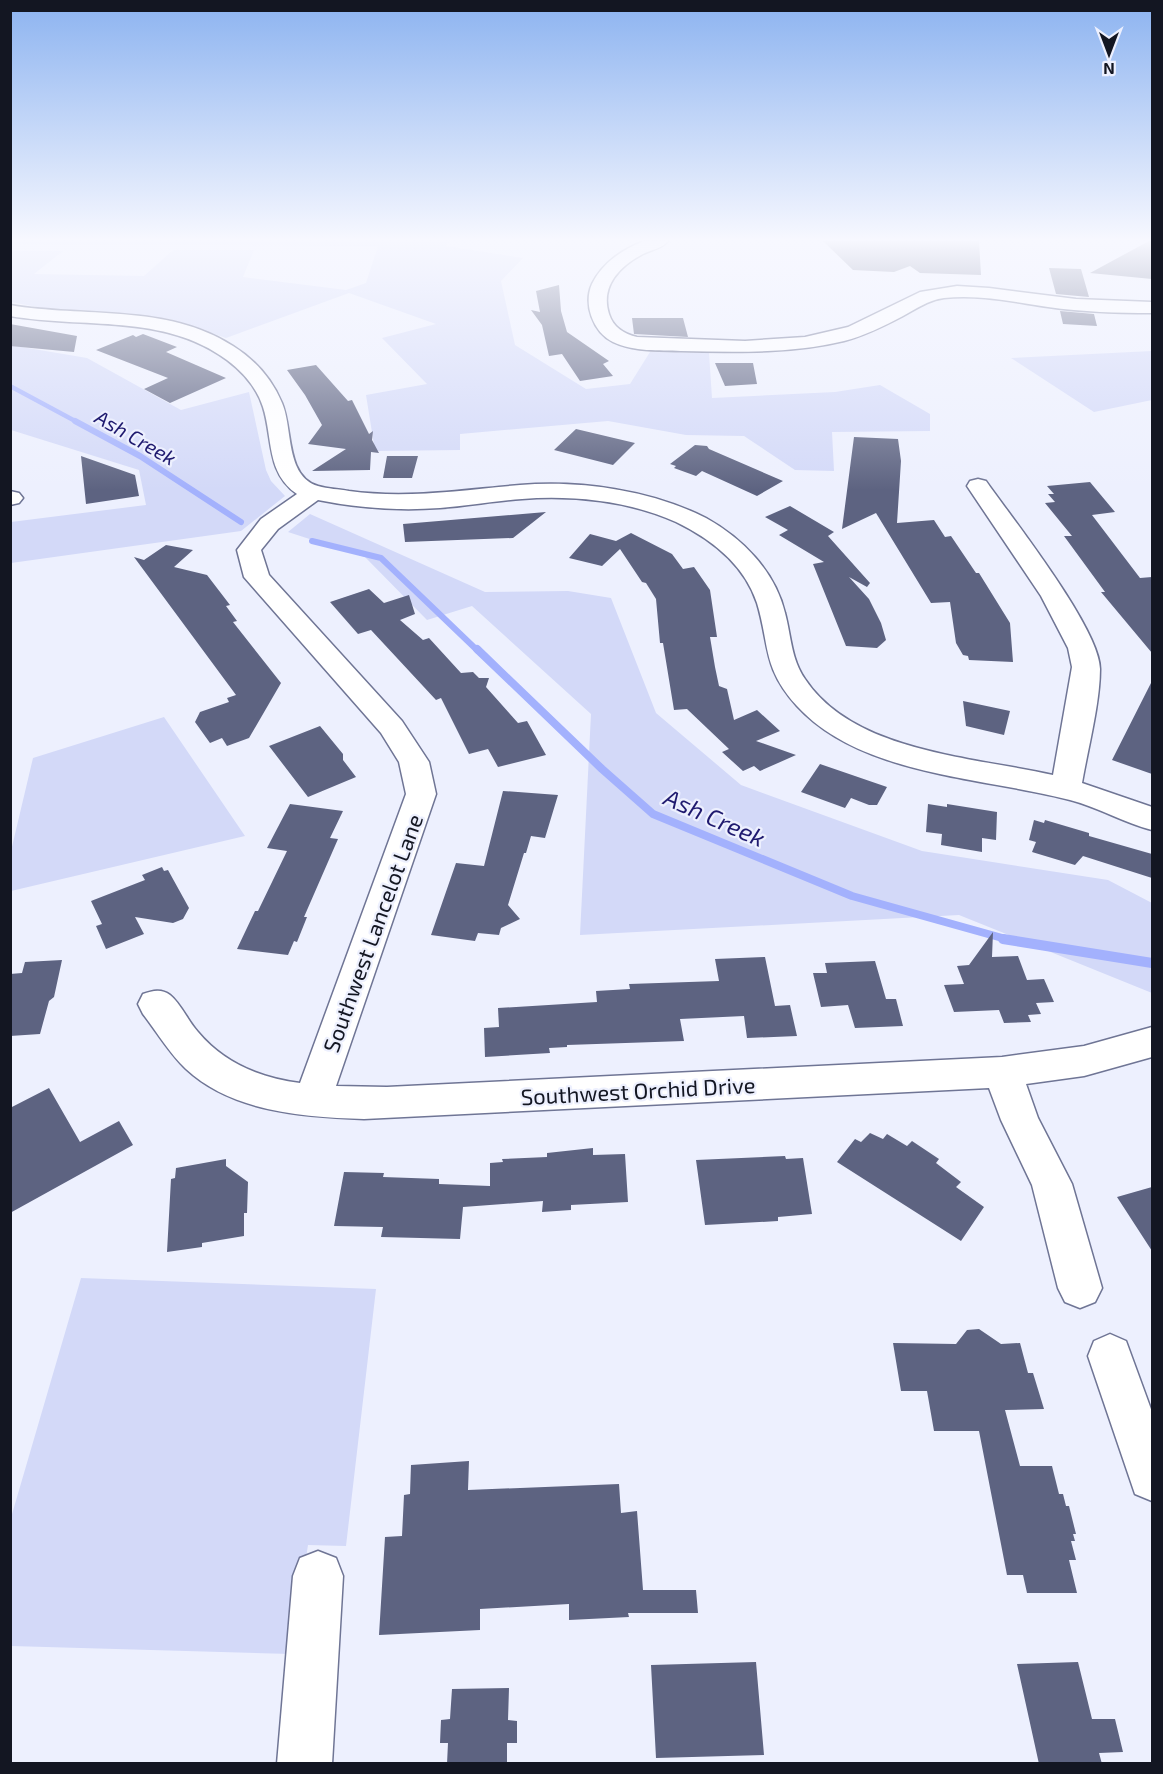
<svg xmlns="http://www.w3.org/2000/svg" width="1163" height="1774" font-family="'Exo 2',sans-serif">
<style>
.green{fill:#d3d9f8}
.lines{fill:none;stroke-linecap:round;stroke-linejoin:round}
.stream-far3{stroke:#a3b1fd;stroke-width:4.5}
.stream-far2{stroke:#a3b1fd;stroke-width:6}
.stream-far1{stroke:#a3b1fd;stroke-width:8}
.stream{stroke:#a3b1fd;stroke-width:10}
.building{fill:#5d6381}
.street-casing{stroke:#6f7595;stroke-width:3}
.street{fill:#fff;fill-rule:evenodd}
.labels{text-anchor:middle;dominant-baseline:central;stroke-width:4.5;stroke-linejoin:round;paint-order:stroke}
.far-water-label{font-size:20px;font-style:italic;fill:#1f1a6f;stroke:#edf0fe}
.street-label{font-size:22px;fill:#131622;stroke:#edf0fe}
.water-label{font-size:24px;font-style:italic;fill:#1f1a6f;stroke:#edf0fe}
</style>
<rect width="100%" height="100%" fill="#edf0fe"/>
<path class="green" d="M11,241h436l-1,5 77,12 -22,23 14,64 71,44 44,-5 20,-32 59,1 3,45 123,-6 45,-7 50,29v17l-98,1 2,39 -39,-1 -51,-34 -58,-1 -78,-14 -148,13v16l-85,1 -9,-56 61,-11 -45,-46 54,-14 -87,-31 -123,45 -56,-19 -45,-5 -77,-5 -37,-7 -1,-51h53l-29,23 110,2 29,-26h81l-11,27 103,13 20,-7 12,-37 -367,-2z
M10,345l77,13 94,52 68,-18 17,78 5,11 14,15 -44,35 -230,32v-41l135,-17 -7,-35 -128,-40z
M1152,351v49l-58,12 -83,-54z
M310,514l175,78 83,-1 43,7 45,115 85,72 181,66 186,29 44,23v90l-193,-78 -379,20 11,-221 -119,-108 -45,14 -62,-63 -77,-25z
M164,717l81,119 -234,55v-40l22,-93z
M81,1278l295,11 -30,257 -38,-1 -17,109 -280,-8 -1,-125z"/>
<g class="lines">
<path class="stream-far3" d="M10,386l67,36"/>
<path class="stream-far2" d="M75,421l65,35 101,66
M312,541l69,17 97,93"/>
<path class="stream-far1" d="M477,649l125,120 51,45 199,82 161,45"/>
<path class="stream" d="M1003,939l149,24"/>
</g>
<path class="building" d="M823,241h156l2,34 -61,-2 -10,-7 -16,6 -41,-2z
M1149,241h3v38l-62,-6z
M1049,268l32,1 8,28 -33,-3z
M559,285l2,26 6,21 42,29 -6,3 10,12 -33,5 -18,-27 -13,2 -7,-31 -11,-15 9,2 -4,-21z
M1060,311l34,3 3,12 -34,-2z
M632,318h51l5,19 -54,-3z
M10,324l67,12 -3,16 -64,-6z
M143,334l34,13 -11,5 60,26 -56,25 -26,-14 24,-11 -72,-28 37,-15 3,2z
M715,363h38l4,21 -32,2z
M316,365l32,36 4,-1 17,34 4,-3 -1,9 7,13 -8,-1 -1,18 -58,1 34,-22 -38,-5 14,-19 -17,-30 -18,-25z
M576,429l59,14 -22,22 -59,-15z
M854,437l44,2 3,22 -4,62 37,-3 11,17 6,-1 25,37h3l31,50 3,39 -44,-2 -1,-4 -5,-1 -7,-12 -6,-41 -19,1 -55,-90 -34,16z
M695,445l12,1 2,3 74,32 -26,15 -55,-25 -6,5 -22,-8 2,-2 -6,-2z
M81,456l54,19 4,21 -53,8z
M387,456h31l-6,22h-29z
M1090,482l25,30 -23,3 48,63 12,-1v76l-51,-61h4l-41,-56h8l-27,-33 10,-1 -7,-8h6l-7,-8z
M790,506l44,26 -6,4 42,47 -3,4 -18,-10 20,22 12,24 5,17 -9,8 -31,-2 -33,-82 11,-2 -45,-27 9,-5 -23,-13z
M546,512l-33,26 -108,4 -2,-18z
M631,533l41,21 11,15 11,-2 16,23 7,47h-7l5,30 4,19 8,3 7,31 23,-10 23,21 -24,10 40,14 -36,16 -6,-5 -11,5 -21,-19 7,-3 -42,-40 -13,1 -11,-67h-3l-4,-44 -10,-16 -4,-1 -22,-33 -18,17 -33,-8 21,-24 26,7z
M166,545l27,5 -19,17 33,8 23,30 -4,1 11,15 -4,1 48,61 -32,55 -22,8 -5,-8 -12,5 -15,-21 5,-10 29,-10 -2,-4 9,-3 -102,-138 10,3z
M369,589l15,14 25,-8 6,19 -15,6 23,20 6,-2 32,35 12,-1 6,6h10l-3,9 32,36 9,-2 19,34 -48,12 -10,-18 -19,5 -28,-56 -5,2 -65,-70 -13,4 -28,-32z
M1152,681v93l-40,-14z
M963,701l47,10 -6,24 -38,-9z
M320,726l23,28v6l13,17 -48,20 -39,-51z
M820,764l67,23 -10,18h-8l-18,-7 -6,10 -44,-16z
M503,791l55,4 -13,43 -14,-2 -5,17h-2l-16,52 12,14 -19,9 -2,7 -21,-2 -3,8 -44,-6 25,-72 28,3z
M290,804l53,7 -13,27 8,1 -34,78h3l-10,25 -3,-1 -6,14 -51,-6 18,-38h3l29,-60 -20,-3z
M928,804l19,3v-3l50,8 -1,28 -14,-2v14l-41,-7 1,-11 -16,-2z
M1034,820l10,3 1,-3 44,13v3l63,18v24l-69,-22 -8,9 -43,-13 4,-10 -7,-2z
M162,867l2,4 4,-1 21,38 -6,11 -10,4 -38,-6 9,17 -38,15 -10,-23 6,-2 -11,-23 54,-21 -3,-5z
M993,932l-1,25 26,-1 9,24 17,-1 10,23 -18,1 5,11 -13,1 3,7 -27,1 -5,-13 -45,2 -10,-27 20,-1 -7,-18 12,-1z
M765,957l10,49 15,-1 7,31 -50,2 -3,-22 -64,3 4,22 -117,4v2l-18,1 1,5 -65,4 -1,-29 15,-1 -1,-19 99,-6 -1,-11 34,-2 -1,-5 90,-3 -4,-22z
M62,960l-8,37 -5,4 -9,33 -30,2v-62l12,-1 3,-11z
M875,961l11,38h10l7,27 -48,2 -7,-23 -27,2 -8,-34h14l-2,-10z
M49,1088l31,54 39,-21 14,24 -123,68v-105z
M870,1133l13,6 4,-5 20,12 5,-5 27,18 -3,4 25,19 -5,5 28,20 -23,34 -124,-79 18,-23 6,3z
M593,1148v7l32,-1 3,48 -57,3v5l-29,2 1,-11 -80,6 -3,32 -79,-2 2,-10 -49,-1 10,-54 40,1 -1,4 56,2v5l51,2v-23l13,-1 -1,-3 45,-2v-4z
M785,1156l1,3 17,-1 9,56 -34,3v4l-73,4 -9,-65z
M226,1159v7l22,16 -1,31h-3v23l-42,7v4l-35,5 4,-73 4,-1 1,-10z
M1152,1187v64l-35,-54z
M979,1329l22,15 19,-1 8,30h5l11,36 -39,1 15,56h32l7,28h4l3,12h3l7,28h-3l2,7h-4l5,19h-7l8,33h-50l-4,-18h-16l-28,-144h-45l-7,-40h-26l-8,-48 63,1 11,-14z
M469,1461l-1,29 151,-6 2,29 16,-2 6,79h53l2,23h-70l1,4 -60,3v-16l-89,5v21l-101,5 6,-98 17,-1 2,-41 6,-1 1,-29z
M756,1662l8,93 -108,3 -5,-93z
M1078,1662l14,57h23l8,33 -24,1 3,11h-63l-22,-100z
M509,1688l-1,32 9,1v22h-10v21h-60l1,-21h-8l1,-23 9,-1 2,-30z"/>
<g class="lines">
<defs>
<path id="street" d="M644,241h24c-5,7 -17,9 -25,13 -23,12 -43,32 -34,60 4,13 15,20 28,23l108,4 60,-4 43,-10 72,-35 37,-6 32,2 87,11 76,3v11c-34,0 -70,-1 -104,-6 -35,-5 -69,-13 -104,-9 -16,2 -28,11 -41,18 -19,10 -39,20 -59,25 -54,13 -108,11 -163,10 -22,-1 -47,1 -68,-9 -20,-10 -30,-38 -21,-58 11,-22 30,-34 52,-43z
M10,305c74,13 156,-2 223,41 21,13 39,33 49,57 11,25 3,73 36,83 10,3 21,3 31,5 58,8 113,-1 171,-6 60,-5 131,5 186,33 36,20 69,53 79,95 6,22 6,46 20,66 49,74 170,78 248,96l19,-108 -4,-19 -27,-52 -74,-110 3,-5 8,-2 8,2c26,37 114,148 114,188 0,34 -12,79 -18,114l70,24v23c-28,-7 -54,-23 -82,-30 -87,-23 -209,-24 -273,-94 -35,-39 -27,-60 -40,-103 -13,-39 -46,-64 -81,-81 -46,-21 -104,-27 -154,-23 -27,2 -55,7 -82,9 -41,3 -82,0 -122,-8l-40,29 -17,21 8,25 133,146 27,41 7,32 -100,292 51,1 615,-30 82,-11 68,-19v30l-68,19 -58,8 12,34 34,66 30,104 -7,14 -15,6 -15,-6 -7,-14 -26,-103 -31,-65 -12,-32 -625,31c-60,-2 -132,-7 -178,-50 -17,-16 -29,-37 -43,-55l-5,-10 5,-10c9,-3 18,-6 27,1 11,9 18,26 28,37 26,31 62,46 102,51l106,-289 -7,-32 -18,-29 -137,-156 -7,-27 24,-31 36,-25c-31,-21 -24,-56 -34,-87 -6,-19 -20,-35 -36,-47 -63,-47 -144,-31 -217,-44z
M10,491l9,2 4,5 -4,5 -9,2z
M1110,1334l16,7 26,71v89l-17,-7 -47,-138 6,-15z
M318,1551l18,7 7,18 -11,188h-55l16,-188 7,-18z"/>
</defs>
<use href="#street" class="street-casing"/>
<use href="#street" class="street"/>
</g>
<linearGradient id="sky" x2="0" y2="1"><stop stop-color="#8cb3f0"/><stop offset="0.49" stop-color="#f7f8ff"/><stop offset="1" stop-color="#f7f8ff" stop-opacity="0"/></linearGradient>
<rect width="1163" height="490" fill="url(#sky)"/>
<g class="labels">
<g class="far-water-label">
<text transform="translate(136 437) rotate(30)">Ash Creek</text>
</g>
<g class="street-label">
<text transform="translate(372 933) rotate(-70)">Southwest Lancelot Lane</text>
<text transform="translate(638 1090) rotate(-3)">Southwest Orchid Drive</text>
</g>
<g class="water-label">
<text transform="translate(715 817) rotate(24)">Ash Creek</text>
</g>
</g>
<rect width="1163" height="1774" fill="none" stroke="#131622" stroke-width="24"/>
<g transform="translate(1109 54) rotate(180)" stroke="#edf0fe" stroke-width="4.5" paint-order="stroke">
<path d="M0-4.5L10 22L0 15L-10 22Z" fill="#131622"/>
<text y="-9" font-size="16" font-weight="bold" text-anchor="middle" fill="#131622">N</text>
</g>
</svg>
